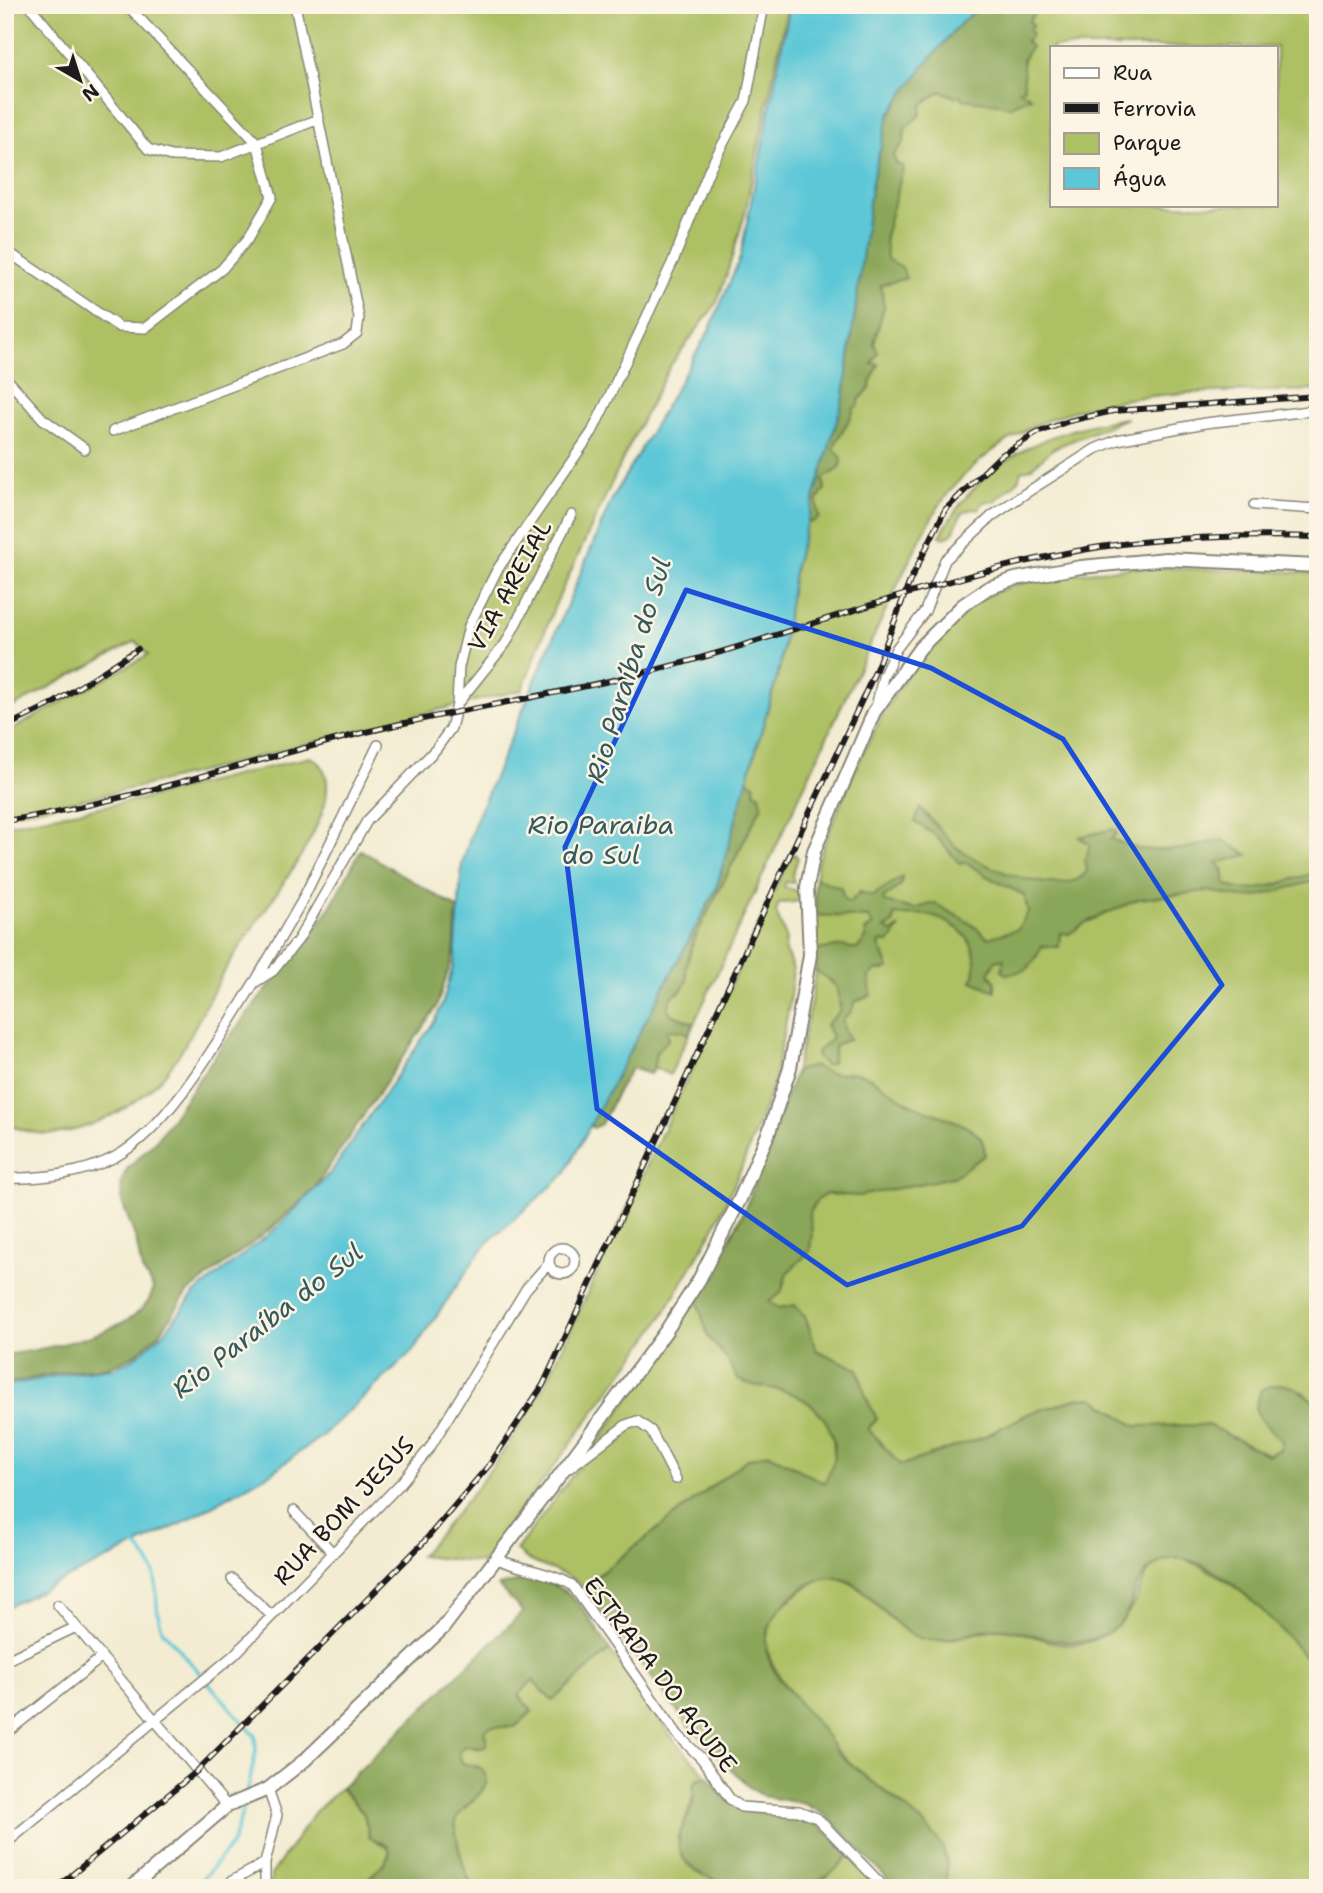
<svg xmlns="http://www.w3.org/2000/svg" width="1323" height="1893" font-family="'Shantell Sans',sans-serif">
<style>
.green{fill:#adc063;stroke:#646e40;stroke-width:2;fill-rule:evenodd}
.forest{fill:#8aa659;stroke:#53613a;stroke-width:2}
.water{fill:#5dc7d7;stroke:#3c727a;stroke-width:2}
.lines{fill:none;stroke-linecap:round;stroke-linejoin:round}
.stream{stroke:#5dc7d7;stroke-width:3.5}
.street-casing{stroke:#888477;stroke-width:12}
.secondary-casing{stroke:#888477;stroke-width:16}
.street{stroke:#fff;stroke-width:9}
.secondary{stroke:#fff;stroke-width:12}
.rail-casing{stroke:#1c1c1c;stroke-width:6}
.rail{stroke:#fcf5e5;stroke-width:3.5;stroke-dasharray:10;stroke-linecap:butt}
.marked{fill:none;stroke:#1d4ed8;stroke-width:5;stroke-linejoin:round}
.labels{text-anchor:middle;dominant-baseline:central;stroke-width:5;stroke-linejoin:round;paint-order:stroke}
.street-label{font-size:24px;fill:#1c1c1c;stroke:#fcf5e5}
.water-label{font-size:26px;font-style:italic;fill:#33585d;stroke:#fcf5e5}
</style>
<rect width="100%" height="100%" fill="#fcf5e5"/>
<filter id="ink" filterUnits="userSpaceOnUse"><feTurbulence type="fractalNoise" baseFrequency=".0143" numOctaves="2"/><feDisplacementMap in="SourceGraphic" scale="14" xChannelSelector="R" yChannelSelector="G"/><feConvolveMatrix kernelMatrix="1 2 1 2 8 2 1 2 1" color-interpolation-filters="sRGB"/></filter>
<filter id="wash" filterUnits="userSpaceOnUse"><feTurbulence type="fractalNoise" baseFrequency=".00686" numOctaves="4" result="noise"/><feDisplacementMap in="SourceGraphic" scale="28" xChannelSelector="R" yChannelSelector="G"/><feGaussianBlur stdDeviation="1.57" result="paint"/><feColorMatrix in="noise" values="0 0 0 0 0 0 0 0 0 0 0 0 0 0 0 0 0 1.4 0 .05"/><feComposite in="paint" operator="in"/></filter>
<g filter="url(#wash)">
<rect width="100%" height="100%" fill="#f3ecd2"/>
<path class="green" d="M5,5h783l-44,212 -18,60 -10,27 -46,62 -43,84 -71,153 -34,87c-173,38 -342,95 -517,124v-81l143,-78 -12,-14 -131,70z
M982,5h336v385c-127,4 -270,-10 -363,95 -21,23 -34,54 -49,82l-236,508 -42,-20 88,-166 64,-223 15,-101 49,-169 28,-215zM1052,47h224v158h-224z
M1127,418l-73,30 -23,20 -10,3 -3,10 -25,21 -8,-1 -7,8c-20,0 -18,9 -25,24l-8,5 -5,-2c40,-75 105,-106 187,-118z
M1138,567l180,6v832l-15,-13 -35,36 14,13 -1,8 -13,6 -20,-11 -73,-18h-39l-43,-28h-13l-50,15 -46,24 -102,37 -58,9c-27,-11 -47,-36 -78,-23l-163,127c-20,-19 -49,-18 -67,-37 111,-148 235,-298 280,-482 8,-35 19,-74 20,-110 1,-32 -4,-63 1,-95 32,-83 91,-234 179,-271 43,-18 95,-20 142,-25z
M310,757c19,7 19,30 15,46 -13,48 -63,108 -90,151 -48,73 -51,134 -143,170 -31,13 -56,14 -87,-1v-298l137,-26z
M795,854l3,4 -6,18 2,7 -9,-1 -1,5 17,5 1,5 -7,5 -16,1 -3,9 10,25 -1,13 8,19 -4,37 -16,79 -32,84 -27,59 -58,99 -173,236 -63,-7c46,-52 89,-107 123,-167l247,-532z
M1176,1557c62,18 102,68 142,115v216h-374c5,-20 5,-30 -6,-48l-100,-88 -56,-71 -12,-22 -4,-19 6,-20 13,-17 38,-27c40,2 45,28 74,46 11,7 28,15 40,18 14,3 45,-11 63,-11 26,0 51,19 78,15 23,-3 44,-19 55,-39 14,-27 9,-39 43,-48z
M610,1650l65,91 34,37 -9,-1 -7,8c3,24 -16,40 -14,62l37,37 9,4h-252c-7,-12 -22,-58 -16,-70 5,-10 16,-18 24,-25l-2,-26 -14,-2 -7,-7 1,-6 6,-6 14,3 8,-7 -3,-11 6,-6 25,2 17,-15 -15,-17 16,-15 20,20z
M341,1788l23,26 5,22 21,14 -5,13 -27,25h-87v-13l44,-63z
M849,1855l30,33h-97l42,-10z"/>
<path class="forest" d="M982,5h41l14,5 -8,11 4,4 -4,5 3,4 -6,8 5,5 -8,12 1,29 -5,2 12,7 -22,10c-11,-6 -31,-5 -46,-8l-2,-4 -6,2 -14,-6 -19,13 -2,11 -15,13 -1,14 -11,13 4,10h5l1,4 -18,68 2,22 15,9 4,10 -25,7 3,22 -10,36 4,9 -6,12h7l-9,19 1,4 -12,13v5l-5,3c-1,10 -16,25 -20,41l8,9c-1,13 -10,15 -19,21l2,10 -8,12 2,17 -9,5 -3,-2 37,-125 28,-215 17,-67 35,-48 37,-43z
M747,779l7,5 1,9 5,1 2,11 -69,137 -7,27 1,12 -6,10 -9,6 -4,11 3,6 23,9 -5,12 -6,-4 -16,-1 2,9 -13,13 -3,19 -3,3 -18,-6c-13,16 -20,38 -31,56l-8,4 -3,-3 126,-236z
M920,808c12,12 21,24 33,36 21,21 113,59 134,27l-2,-11 5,-15 -11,-8 34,-8 4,4 -6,6 27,10 16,1 28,-1 41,-9 25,15 -31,8 6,6 2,14c23,17 62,-4 87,-9l6,2v4l-59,16 -15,2 -37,-7 -68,8 -52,23 -18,12 -9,-1 -1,14 -17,-1c-10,20 -12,26 -37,28l-3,-4 2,-11 -9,2 -6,13 6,7v10l-23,-10c13,-37 -13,-58 -45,-66 -11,-2 -21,3 -32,-1l-2,10 -8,4 7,4 8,-5 -11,16 -6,-2 -4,2 10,26 -14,2 -6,6 2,18 -16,7 -4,10 -8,7 1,11 6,9 -15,6 -3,18 -7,2 -8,-7 -1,-5 16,-16 -6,-12 14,-14c-1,-27 -3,-26 -25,-41l1,-20 27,-4 14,3 9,-11 -1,-7 8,-6 -5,-7 -53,-3v-37l26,10 3,11 5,4 11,-11 12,4 30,-19 -1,8 -18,14 1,3 30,7 20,-6c22,13 34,16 54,35l30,-9 10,-17 -4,-17 -38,-19 -20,-14 -6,2 -24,-28 -21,-14z
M361,850l96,58 -3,45 -18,55 -123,182 -39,36 -87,67 -27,40 -27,23 -25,11 -40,4 -63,13v-29c34,-5 146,-24 148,-68l-11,-17 -6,-31 -14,-37 -1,-20 6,-13 31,-31 63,-91 87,-109 21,-29z
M815,1066c25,15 27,2 47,8 16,6 27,17 42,26 22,14 54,17 74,35 6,5 6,13 7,20l-32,22 -94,19 -32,-2 -9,5 -9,14 3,18 -2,20 -23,22 -6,20 -12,9 10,6 16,-3 11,13 10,32 42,19 8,28 11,22 -9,10 33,36 83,-28 46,-24 50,-15h13l43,28 72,-1 60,30 13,-6 1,-8 -22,-22 -5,-11 6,-18c24,-13 39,-1 57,15v267c-29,-33 -121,-150 -169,-102 -24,24 -10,52 -53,68 -34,12 -59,-6 -93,-9 -21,-2 -41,8 -62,11 -62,9 -76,-106 -147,-45 -13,11 -26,26 -28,44 -3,33 36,65 54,88 7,9 12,18 19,26 31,31 72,53 99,87 11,18 11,28 6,48h-48l-69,-72 -22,-12 -42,-8 -14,-9 -62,-63 -104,-137 163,-127 22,-7 56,30c22,-36 6,-73 -33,-90 -17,-7 -38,-4 -53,-14l-13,-23 -17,-19 -11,-39 47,-86 49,-134 6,-8z
M529,1579c44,2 60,38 81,71l-58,51 -19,-21 -15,15 14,16 -17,16h-27l-4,4 3,11 -3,6 -19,-2 -6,6 3,11 19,5 6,10c-2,18 -22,25 -30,40 -6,12 9,58 16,70h-115l27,-25 5,-11 -3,-6 -18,-10 -5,-22 -23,-26 182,-176 -25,-26z
M707,1776c41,61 58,20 105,45 14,7 26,23 37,34 -7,7 -14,17 -23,22 -35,16 -137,16 -147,-29 -3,-17 11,-29 14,-45 2,-7 0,-14 1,-21z"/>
<path class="water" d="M790,5h192l-21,18 -37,43 -35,48 -17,67 -28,215 -49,169 -15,101 -64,223 -152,286 -74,65 -15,19 -63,93 -89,83 -52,38 -95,53 -171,82v-222l65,-13 44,-5 19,-9 31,-26 30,-39 85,-68 52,-54 104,-152 8,-18 12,-43 7,-95 12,-39 138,-326 98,-170 30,-71z"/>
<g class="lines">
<path class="stream" d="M136,1545c33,36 12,49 27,86l92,105 1,15 -9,42
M195,1888l37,-44 13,-40"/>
</g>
</g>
<g filter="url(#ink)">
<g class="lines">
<defs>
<path id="street" d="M29,5l119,144 23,7 50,1 98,-38
M5,250l114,77 26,1 77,-59 26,-30 24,-42 -15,-54 -130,-138
M5,377l38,42 42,30
M113,431l230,-87 14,-11 2,-15 -64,-313
M1254,505l64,4
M457,704l49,-61 65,-128
M876,707l7,-30 13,-28 29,-38 20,-51 47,-44 34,-23 69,-44 22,-9 88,-17 113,-13
M255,982l47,-81 76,-156
M5,1178c36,1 78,-4 110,-21 54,-29 106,-121 139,-174l19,-12 25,-31 69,-119 69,-72 15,-21 6,-24 2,-37 10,-41 28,-56 95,-138 16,-33 66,-140 36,-91 36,-67 18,-96
M549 1261a13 13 0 1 1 26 0a13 13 0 1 1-26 0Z
M568,1469l58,-44 11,-4 14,10 25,48
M294,1511l39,42
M497,1559c25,11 51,12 75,26l106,150 24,24 28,40 11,8 58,4 18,7 68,70
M232,1579l40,37
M58,1605l169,201
M5,1661l71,-34
M5,1734l97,-77
M5,1844l229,-189 166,-171 29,-35 97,-160 23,-26
M219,1888l46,-25
M265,1888v-25l12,-48 -9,-26"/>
<path id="secondary" d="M131,1888l96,-82 41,-17 37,-29 138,-132 120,-157 103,-140 33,-51 40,-79 30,-69 21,-64 20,-113 -3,-68 7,-36 60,-139 46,-64 43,-43 25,-17 27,-9 66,-12 85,-8 152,7"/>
</defs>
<use href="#street" class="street-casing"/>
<use href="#secondary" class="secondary-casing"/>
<use href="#street" class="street"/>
<use href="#secondary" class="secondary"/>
<defs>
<path id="rail" d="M5,727l49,-24 84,-54
M5,821c135,-21 262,-67 395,-97 90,-20 182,-34 271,-58 139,-37 275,-93 417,-117 68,-12 160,-14 230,-12
M56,1888l141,-117 225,-227 68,-80 53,-79 332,-713 35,-91 35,-71 55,-54 37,-23 32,-12 44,-10 205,-15"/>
</defs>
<use href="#rail" class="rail-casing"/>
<use href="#rail" class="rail"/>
</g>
</g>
<path class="marked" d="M686,590l245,78 132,71 159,246 -200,241 -175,59 -250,-176 -32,-262z"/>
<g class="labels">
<g class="street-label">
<text transform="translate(510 586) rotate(-61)">VIA AREIAL</text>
<text transform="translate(344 1511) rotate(-47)">RUA BOM JESUS</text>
<text transform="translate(660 1675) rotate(53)">ESTRADA DO AÇUDE</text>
</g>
<g class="water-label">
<text transform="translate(628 670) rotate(-73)">Rio Paraíba do Sul</text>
<text x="601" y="824">Rio Paraiba<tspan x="601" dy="30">do Sul</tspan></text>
<text transform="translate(267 1320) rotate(-38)">Rio Paraíba do Sul</text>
</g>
</g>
<rect width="1323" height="1893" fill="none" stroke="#fcf5e5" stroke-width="28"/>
<rect x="1050" y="46" width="228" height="161" fill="#fcf5e5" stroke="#a29e95" stroke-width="2"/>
<rect x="1064" y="68" width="35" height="10" fill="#ffffff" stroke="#a29e95" stroke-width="2"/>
<text x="1113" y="80" font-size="21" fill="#1c1c1c">Rua</text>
<rect x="1064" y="103" width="35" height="10" fill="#1c1c1c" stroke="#a29e95" stroke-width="2"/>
<text x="1113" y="116" font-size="21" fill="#1c1c1c">Ferrovia</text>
<rect x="1064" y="133" width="35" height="21" fill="#adc063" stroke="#a29e95" stroke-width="2"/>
<text x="1113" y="150" font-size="21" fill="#1c1c1c">Parque</text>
<rect x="1064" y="168" width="35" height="21" fill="#5dc7d7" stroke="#a29e95" stroke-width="2"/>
<text x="1113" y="186" font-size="21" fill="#1c1c1c">Água</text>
<g transform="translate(80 80) rotate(141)" stroke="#fcf5e5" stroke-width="5" paint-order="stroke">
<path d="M0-5L12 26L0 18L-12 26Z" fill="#1c1c1c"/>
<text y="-10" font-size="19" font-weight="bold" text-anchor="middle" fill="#1c1c1c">N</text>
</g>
</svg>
